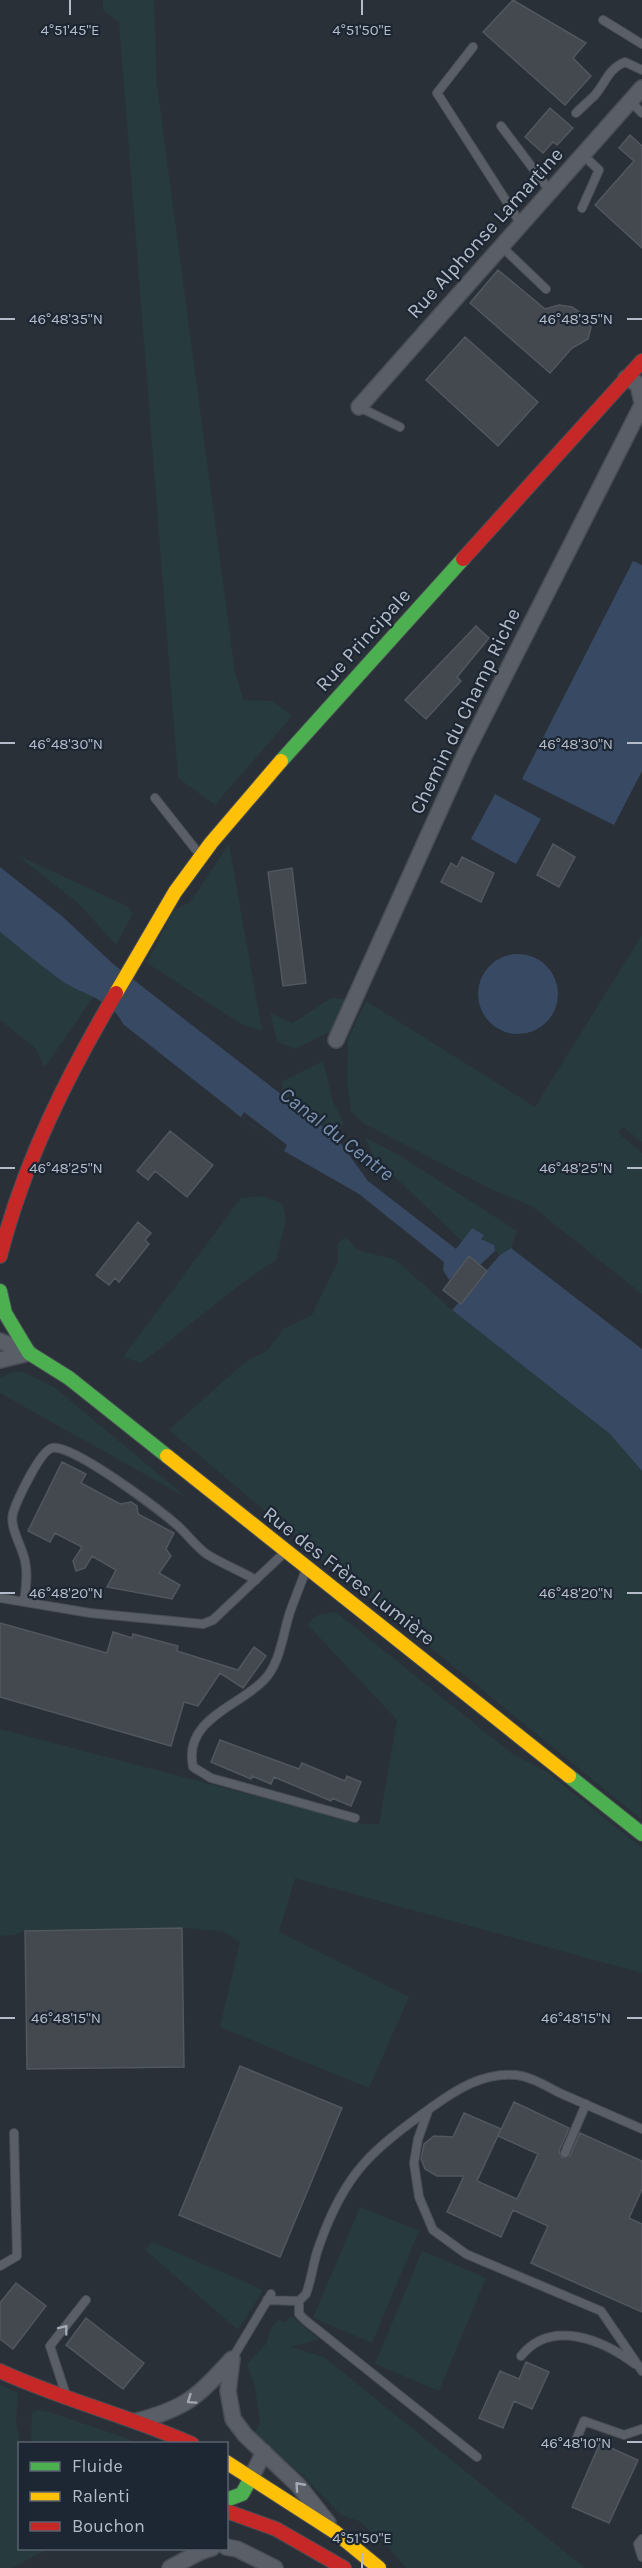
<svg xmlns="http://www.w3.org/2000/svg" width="642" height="2568" font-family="Karla,sans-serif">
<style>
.green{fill:#273a3e}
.water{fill:#384963}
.pier{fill:#2a3038}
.building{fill:#444950;stroke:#52575f;stroke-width:1.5}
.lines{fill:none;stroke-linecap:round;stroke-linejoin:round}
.lane-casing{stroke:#484c53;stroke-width:10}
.street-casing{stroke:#484c53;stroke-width:18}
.fast-casing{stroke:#484c53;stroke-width:16}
.slow-casing{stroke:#484c53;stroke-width:16}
.jam-casing{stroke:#484c53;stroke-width:16}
.lane{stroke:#5a5e66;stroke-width:8}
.street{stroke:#5a5e66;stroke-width:15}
.fast{stroke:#4caf50;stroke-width:14}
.slow{stroke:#ffc107;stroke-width:14}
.jam{stroke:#c62828;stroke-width:14}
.oneway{stroke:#a2a9b5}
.ticks{fill:none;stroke:#b4bcc9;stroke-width:2}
.labels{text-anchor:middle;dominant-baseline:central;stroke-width:4.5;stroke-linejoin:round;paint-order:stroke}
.street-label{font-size:20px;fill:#b4bcc9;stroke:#1d2633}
.water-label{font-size:21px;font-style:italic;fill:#7c92b1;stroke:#1d2633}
.ticks-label{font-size:15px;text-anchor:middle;fill:#b4bcc9;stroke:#1d2633;stroke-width:4.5;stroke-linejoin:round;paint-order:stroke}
</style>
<rect width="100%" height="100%" fill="#2a3038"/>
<path class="green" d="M103,0h51l3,85 78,588 9,27 29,1 19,15 -77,89 -37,-27 -59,-756 -16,-12z
M229,844l33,187 -21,-7 -94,-61 26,-52 17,-9z
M17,855l110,51 6,8 -17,31 -37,-41z
M0,932l62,49 32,15 -49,71 -9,-18 -36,-29z
M642,935v207l-19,-15 -5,6 24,20v141l-109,-87 -46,-20 -124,-64 -12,-12 -4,-29 1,-44 18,-37 169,106z
M331,998l18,1 -16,31 -38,19 -18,-7 -7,-29 23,10z
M323,1061l10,41 11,20 -8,15 -52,-41 -3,-14z
M365,1137l37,20 115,74 -6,17 -11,7 -5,-4 -1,-6 -13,-6 3,-4 -12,-7 -10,13 -89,-85z
M263,1196l20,8 3,16 -10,40c-48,30 -89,69 -135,103l-18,-6 118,-159z
M346,1237l12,13 38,10 56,50 158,124 32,37 -1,348 -301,-245 -171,-144 76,-68 23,-12 15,-21 29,-14 26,-54 -1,-17z
M12,1372h11l31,15 133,111 -187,-105v-15z
M336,1612l175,141 36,19 95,76v125l-347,-95 -16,54 130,65 -40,91 -149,-61 20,-85 -18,-11 -40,-3 -157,3 -11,4 -14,1v-207l363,95h16l18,-104 -90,-96 11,-9z
M360,2207l59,24 -47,112 -59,-25z
M153,2242l110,48 -25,40 -93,-80z
M422,2251l64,27 -47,113 -64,-27z
M291,2316l28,23 -28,8 33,10 261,211h-179l-19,-22 -28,-25 -18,-6 -41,-42 -46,-39 6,-10 -5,-37 -8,-23 19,-20 5,-15 8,-10 5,4z
M0,2385l18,8 -2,29 4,21v105l28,1 -36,19h-12z
M39,2410l10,2 92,31h-107l-3,-4 1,-27z"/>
<path class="water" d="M633,561l9,4v206l-28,54 -92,-46z
M495,794l46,25 -25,45 -45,-25z
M0,867l63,50 49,46 224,174 32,44 88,68 16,-21 12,7 -3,4 13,6 1,6 -16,15 7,5 14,-16 11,-7 131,101v122l-32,-37 -158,-124 24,-26 -18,-14 -9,10 -6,-10 1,-8 -85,-68 -75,-43 -161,-127c-12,-26 -42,-29 -64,-45 -20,-15 -39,-31 -59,-47z
M478 994a40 40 0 1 1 80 0a40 40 0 1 1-80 0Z"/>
<path class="pier" d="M244,1112l43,33 -3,6 -43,-34z"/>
<path class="building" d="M513,0l73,43 -13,15 18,18 -26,29 -82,-73z
M550,108l23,20 -16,17 -4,-3 -10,11 -18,-16z
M630,135l12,11v102l-47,-43 39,-44 -15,-13z
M498,270l47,39 14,-4 13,2 12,8 7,12 -3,12 -16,9 -22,25 -80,-70z
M465,337l73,65 -40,44 -72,-66z
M476,626l13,12 -32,39 4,4 -35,38 -21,-19z
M553,844l22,13 -16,30 -22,-12z
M462,857l32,16 -13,29 -40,-20 10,-19 6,4z
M292,868l14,115 -23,3 -15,-114z
M170,1131l43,34 -26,32 -32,-26 -7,9 -11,-9z
M138,1222l13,11 -6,7 4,4 -30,38 -4,-4 -6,7 -13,-10z
M469,1256l18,15 -26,33 -18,-14z
M62,1462l24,12 -5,9 39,21 11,-2 6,4 1,8 36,19 -8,16 5,7 -12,17 21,12 -8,14 -65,-12 9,-17 -24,-14 -7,12 -9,3 -3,-10 9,-14 -27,-14 -5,9 -22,-11z
M0,1623l107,30 6,-21 19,6 1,-4 45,12 -1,5 61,19 16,-23 12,9 -23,32 -23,-15 -22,33 -14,-4 -13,44 -171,-49z
M220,1740l79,29 3,-6 43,18 2,-5 14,6 -10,24 -19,-8 -1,3 -57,-24 -3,7 -19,-8 -1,3 -40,-17z
M182,1928l2,139 -157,2 -2,-138z
M240,2066l102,42 -62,149 -101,-42z
M514,2102l55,26 -10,23 3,7 8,-2 10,-23 62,28v28l-13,29 13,6v88l-111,-49 17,-37 -35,-16 -12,27 -54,-25 17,-36h-27l-12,-7 -4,-10 3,-15 10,-8 19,1 11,-24 37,16 -24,52 40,18 21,-45 -40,-18z
M16,2283l30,23 -33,43 -13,-10v-36z
M86,2318l58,45 -21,26 -57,-44z
M526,2362l23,10 -17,37 -18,-8 -11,27 -24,-10 21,-47 19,8z
M600,2443l38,17 -29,63 -37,-16z"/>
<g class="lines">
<defs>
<path id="lane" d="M603,20l39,24
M473,47l-36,46 84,131
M630,101l12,12
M576,113c6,-6 13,-12 19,-18 11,-13 13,-26 30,-33l17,8
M501,126l49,65
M582,208l17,-38 -16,-15
M501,246l45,43
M359,407l41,20
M155,798l45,57
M306,1570c-5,13 -10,26 -15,39 -8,22 -10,55 -28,72 -26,26 -80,39 -70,86l18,11 144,40
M0,1598l90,15 113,11 10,-4 71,-67
M24,1601c2,-13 4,-27 1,-40 -3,-15 -16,-34 -12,-48 4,-13 27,-62 39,-65 20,-5 109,63 126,78 10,9 19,22 30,29 15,9 32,16 48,25
M428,2111l-10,28 -4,24 5,34 14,33 33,24 135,57 41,60
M565,2153l21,-49
M0,2266l17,-10 -3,-123
M267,2300l32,1 7,-7c6,-16 7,-32 13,-48 26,-74 52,-95 113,-139 25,-18 52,-35 84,-32 17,2 31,12 46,19 27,12 53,23 80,35
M299,2301v13l6,6 172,137
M521,2356c30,-38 82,-16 114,8
M232,2359l39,-65
M66,2395l-16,-49 36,-46
M576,2440l8,-19 40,14 18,-6
M642,2539l-4,5 4,13"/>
<path id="street" d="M626,378l12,6 4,18
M359,407l283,-319
M336,1040l129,-286 177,-349
M0,1341l29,12 -29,7
M232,2359l-4,32 5,28 12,16 53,50 30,38
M137,2421c50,-13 61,-25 95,-62
M251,2478l13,-26
M226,2547l11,2 38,19
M170,2568l30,-16 12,-4"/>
<path id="fast" d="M281,761l182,-202
M0,1291l5,22 24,40 40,25 98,78
M569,1776l73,58
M226,2500l16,-6 9,-16"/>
<path id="slow" d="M116,993l59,-101 36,-49 70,-82
M167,1456l402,320
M226,2462l109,70 44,36"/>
<path id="jam" d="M463,559l179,-198
M0,1256c24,-94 67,-180 116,-263
M0,2371c63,29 129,45 192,73
M226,2511l50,18 68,39"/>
</defs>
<use href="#lane" class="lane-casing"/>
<use href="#street" class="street-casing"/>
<use href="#fast" class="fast-casing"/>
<use href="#slow" class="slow-casing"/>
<use href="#jam" class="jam-casing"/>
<use href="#lane" class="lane"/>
<use href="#street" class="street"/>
<use href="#fast" class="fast"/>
<use href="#slow" class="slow"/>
<use href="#jam" class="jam"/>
</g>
<defs><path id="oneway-chevron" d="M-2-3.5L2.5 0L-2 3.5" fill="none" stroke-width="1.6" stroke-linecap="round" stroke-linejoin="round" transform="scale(1.5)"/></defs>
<g class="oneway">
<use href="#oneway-chevron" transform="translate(64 2329) rotate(-52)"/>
<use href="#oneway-chevron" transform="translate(191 2400) rotate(146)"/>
<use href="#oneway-chevron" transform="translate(299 2486) rotate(-132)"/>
</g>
<path class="ticks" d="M70,0v15M362,0v15M0,319h15M627,319h15M0,743h15M627,743h15M0,1168h15M627,1168h15M0,1593h15M627,1593h15M0,2018h15M627,2018h15M627,2442h15M362,2553v15"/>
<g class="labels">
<g class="street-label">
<text transform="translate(485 233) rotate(-48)">Rue Alphonse Lamartine</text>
<text transform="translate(363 640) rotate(-48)">Rue Principale</text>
<text transform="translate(465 711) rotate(-64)">Chemin du Champ Riche</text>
<text transform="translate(349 1576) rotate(38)">Rue des Frères Lumière</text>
</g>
<g class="water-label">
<text transform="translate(337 1134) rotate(38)">Canal du Centre</text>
</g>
</g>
<g class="ticks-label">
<text x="70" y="35">4°51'45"E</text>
<text x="362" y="35">4°51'50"E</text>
<text x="66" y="324">46°48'35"N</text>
<text x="576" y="324">46°48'35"N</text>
<text x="66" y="749">46°48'30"N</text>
<text x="576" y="749">46°48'30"N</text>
<text x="66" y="1173">46°48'25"N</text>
<text x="576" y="1173">46°48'25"N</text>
<text x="66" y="1598">46°48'20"N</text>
<text x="576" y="1598">46°48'20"N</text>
<text x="66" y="2023">46°48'15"N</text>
<text x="576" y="2023">46°48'15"N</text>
<text x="576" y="2448">46°48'10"N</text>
<text x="362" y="2543">4°51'50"E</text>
</g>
<rect x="18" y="2442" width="210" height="108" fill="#1d2633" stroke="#59626f" stroke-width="1.5"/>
<rect x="30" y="2462" width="30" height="9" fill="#4caf50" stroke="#59626f" stroke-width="1.5"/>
<text x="72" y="2472" font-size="18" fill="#b4bcc9">Fluide</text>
<rect x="30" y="2492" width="30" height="9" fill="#ffc107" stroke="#59626f" stroke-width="1.5"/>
<text x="72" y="2502" font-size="18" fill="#b4bcc9">Ralenti</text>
<rect x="30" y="2522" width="30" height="9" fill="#c62828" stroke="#59626f" stroke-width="1.5"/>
<text x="72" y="2532" font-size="18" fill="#b4bcc9">Bouchon</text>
</svg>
